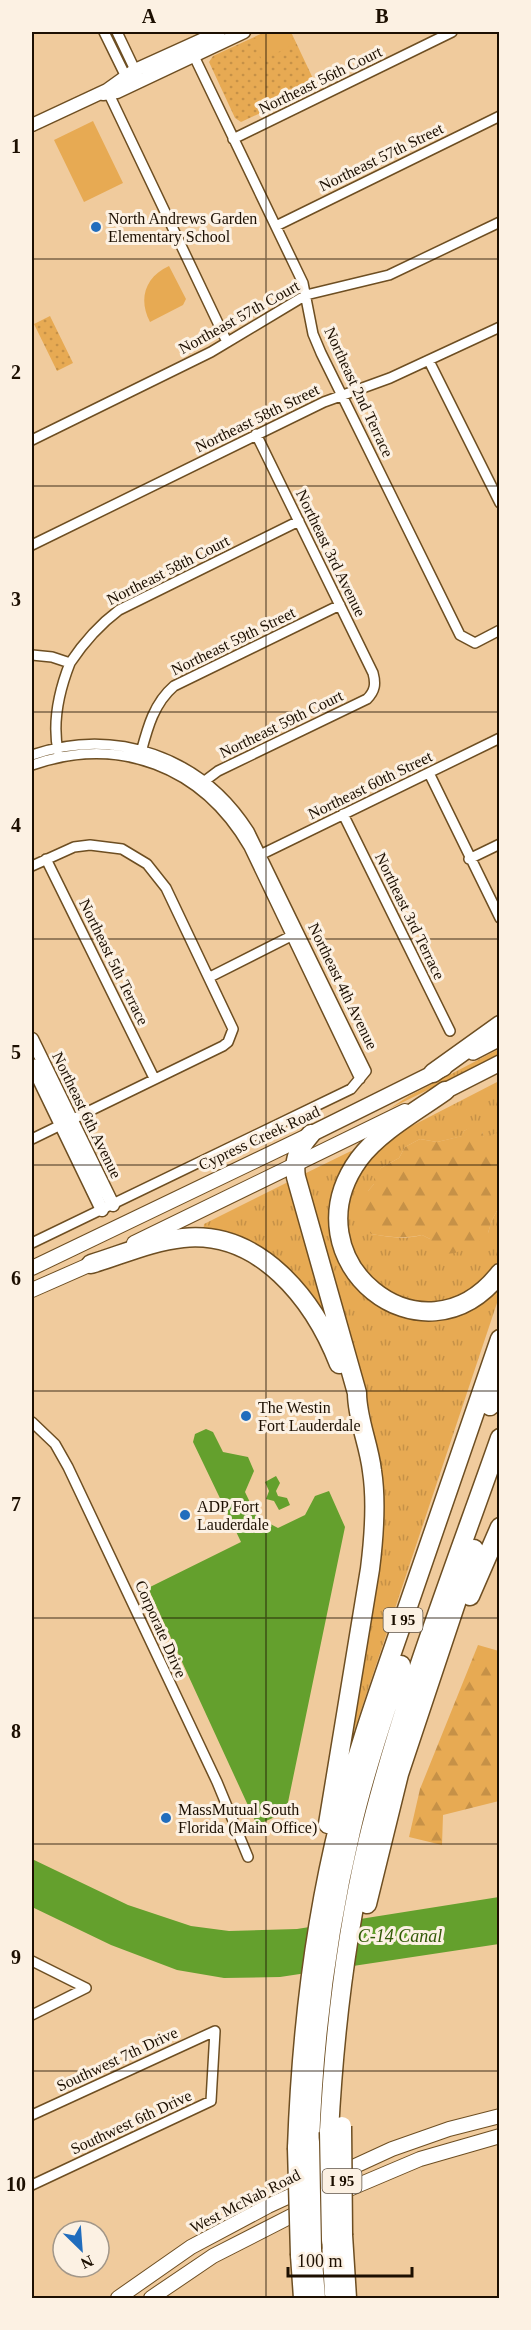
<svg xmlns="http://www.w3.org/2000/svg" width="531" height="2330" font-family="'Times New Roman',serif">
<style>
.grass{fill:url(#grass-tufts)}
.forest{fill:url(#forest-firs)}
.park{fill:url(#park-dots)}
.pitch{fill:#e7aa53}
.water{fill:#64a02d}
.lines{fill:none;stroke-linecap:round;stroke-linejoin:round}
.minor-casing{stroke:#6d4e22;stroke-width:12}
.tertiary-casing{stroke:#6d4e22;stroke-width:15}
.secondary-casing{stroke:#6d4e22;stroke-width:16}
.primary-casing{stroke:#6d4e22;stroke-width:18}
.motorway-casing{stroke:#6d4e22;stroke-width:21}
.minor{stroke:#fff;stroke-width:9}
.tertiary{stroke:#fff;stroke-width:12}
.secondary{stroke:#fff;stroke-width:14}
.primary{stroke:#fff;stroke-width:15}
.motorway{stroke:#fff;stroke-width:18}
.motorway-bridge-casing{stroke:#6d4e22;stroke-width:21;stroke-linecap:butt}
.motorway-bridge{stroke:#fff;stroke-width:18}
.grid{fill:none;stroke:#1c0f01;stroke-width:1.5;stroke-opacity:0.55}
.poi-dot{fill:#216dbd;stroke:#fcf1e3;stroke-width:2}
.labels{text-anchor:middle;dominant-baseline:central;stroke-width:6;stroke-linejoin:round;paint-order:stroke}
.shield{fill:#fcf1e3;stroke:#5f5345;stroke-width:1.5}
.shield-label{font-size:15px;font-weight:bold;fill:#1c0f01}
.street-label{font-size:16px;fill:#1c0f01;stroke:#fcf1e3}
.poi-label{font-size:16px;fill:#1c0f01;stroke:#fcf1e3;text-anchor:start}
.water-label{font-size:18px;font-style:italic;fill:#315806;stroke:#fcf1e3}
.neatline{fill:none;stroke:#1c0f01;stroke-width:2}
.grid-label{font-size:20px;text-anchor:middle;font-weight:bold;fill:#1c0f01}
</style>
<defs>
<pattern id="grass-tufts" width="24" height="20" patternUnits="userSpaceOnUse" patternTransform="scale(1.5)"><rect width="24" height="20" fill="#e7aa53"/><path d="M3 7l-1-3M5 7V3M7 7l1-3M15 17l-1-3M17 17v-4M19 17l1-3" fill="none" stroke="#c69147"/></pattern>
<pattern id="forest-firs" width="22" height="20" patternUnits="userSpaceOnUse" patternTransform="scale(1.5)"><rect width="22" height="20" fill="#e7aa53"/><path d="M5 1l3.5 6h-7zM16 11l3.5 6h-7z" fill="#c69147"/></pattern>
<pattern id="park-dots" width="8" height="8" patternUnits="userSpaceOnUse" patternTransform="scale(1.5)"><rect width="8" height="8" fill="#e7aa53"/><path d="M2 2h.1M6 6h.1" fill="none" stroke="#c69147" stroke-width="1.8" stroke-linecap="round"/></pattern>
</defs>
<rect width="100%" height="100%" fill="#f0cb9d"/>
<path class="grass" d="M499,1049v6l-110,54 20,-13z
M499,1081v52l-15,5 -2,-6 -10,-5 -8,4 -1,5 -26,6 -17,-3 -15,8 -6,11 -18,10 -7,16 -6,7 3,43c18,3 33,6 51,1l8,4 58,-6 4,-13 7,-13v53l-17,22 -17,15 -33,9 -50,-13 -32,-38 -6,-48 22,-46 36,-30z
M351,1151l6,4 -14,24 5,92 72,43 79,-32v15l-152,455 33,-268 -10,-72 -68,-237z
M290,1181l51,172 -36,-59 -102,-61 1,-9z"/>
<path class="forest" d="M479,1121l4,4 -1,7 2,5 15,-4v74l-7,13 -4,13 -11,10 -22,10 -10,1 -11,-5 -4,-10 -8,-4c-18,4 -33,2 -51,-1l-10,-13v-13l7,-17 6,-7v-6l7,-10 18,-10 6,-11 15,-8 17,3 25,-6 2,-5z
M478,1645l21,6v150l-56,14 -1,30 -33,-8 11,-48z"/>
<path class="park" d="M265,32h26l26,55 -76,35 -6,-4 -26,-56 4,-6z
M50,316l23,47 -16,8 -23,-47z"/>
<path class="pitch" d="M269,32h20l6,12 -33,16 -10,-20z
M93,121l30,62 -39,19 -30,-62z
M169,266l17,33 -3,6 -33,17c-12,-23 -5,-45 19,-56z"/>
<path class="water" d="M206,1429l7,3 10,20 25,5 6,14 -9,21 12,25 21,11 27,-13 10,-19 14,-5 16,36 -59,285 -29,13 -109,-237 93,-46 -48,-100 2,-8z
M276,1476l4,7 -4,8 2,5 9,2 3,7 -11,5 -5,-9 -8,-2 3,-8 -4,-9z
M32,1859l96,46 63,21 38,5 68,-2 202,-32v47l-219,33 -56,1 -47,-8 -66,-25 -79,-38z"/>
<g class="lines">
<defs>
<path id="minor" d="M104,32l24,49
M117,32l20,42
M192,52l111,231 10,51 8,19 139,282 15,8 25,-13
M107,90l120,252
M233,139l219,-107
M276,226l224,-110
M429,361l71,142
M32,440l179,-88 95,-57 83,-20 111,-53
M32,545l292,-143 66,-24 110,-51
M32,655l20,2 18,6c14,-21 29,-38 49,-53l180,-89
M58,751c-6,-30 1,-60 12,-88
M32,755c83,-28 169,1 217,76l117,240 -15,18 -319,154
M140,756c7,-26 13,-52 34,-70l166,-81
M32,765c87,-30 170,1 217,82l111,232
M429,773l71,145
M202,783l16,-12 149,-72c8,-8 9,-15 6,-26l-117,-239
M343,814l107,217
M256,857l244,-119
M46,859l108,219
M469,859l31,-15
M32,866l42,-19 16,-2 32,4 25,15 19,24 67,141 -5,13 -5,4 -191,93
M210,977l87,-44
M32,1422l23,22 13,23 149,315 31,75
M32,1961l54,27
M32,2015l54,-27
M32,2115l183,-84 -4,70 -179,84"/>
<path id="tertiary" d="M103,94l14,-2 127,-60
M32,125l75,-35 28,-20 84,-38
M32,1039l81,166
M32,1065l70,145"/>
<path id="secondary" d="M134,1243l271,-132
M32,1268l277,-133
M32,1290l66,-29
M335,2195l85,-36 80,-23
M118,2298l73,-51 77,-41 124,-57 57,-20 51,-13
M151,2298l62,-42 94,-48"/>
<path id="primary" d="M473,1052l27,-14
M445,1091l55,-28
M311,1134l133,-66"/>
<path id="motorway" d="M433,1073l67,-48
M445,1091c-28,20 -66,41 -86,68 -73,101 64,213 141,114
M311,1134c-12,14 -18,25 -15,43l61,216c0,26 12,51 15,78 5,32 2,66 -2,98l-42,255
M91,1264c30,-9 61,-23 92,-26 77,-8 131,62 156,126
M490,1406l10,-28
M470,1596l30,-69
M367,1904l32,-130 75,-225
M329,2132c5,-97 16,-193 38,-288 33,-138 86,-272 133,-406
M310,2142c4,-106 17,-209 41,-311 13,-57 31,-111 50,-166
M297,2148c4,-111 16,-220 43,-328 17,-71 43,-141 67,-211 31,-90 62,-180 93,-270
M343,2235l4,63
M331,2240l3,54
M312,2249l4,49
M300,2255l3,43"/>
</defs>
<use href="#minor" class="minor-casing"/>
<use href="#tertiary" class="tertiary-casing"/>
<use href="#secondary" class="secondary-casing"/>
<use href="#primary" class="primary-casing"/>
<use href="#motorway" class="motorway-casing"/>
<use href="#minor" class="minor"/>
<use href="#tertiary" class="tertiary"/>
<use href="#secondary" class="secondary"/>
<use href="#primary" class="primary"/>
<use href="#motorway" class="motorway"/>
<defs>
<path id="motorway-bridge" d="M342,2126l1,109
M329,2132l2,108
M310,2142l2,107
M297,2148l3,107"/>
</defs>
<use href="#motorway-bridge" class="motorway-bridge-casing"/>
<use href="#motorway-bridge" class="motorway-bridge"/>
</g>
<path class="grid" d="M266,32v2266M32,259h468M32,486h468M32,712h468M32,939h468M32,1165h468M32,1391h468M32,1618h468M32,1844h468M32,2071h468"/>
<g class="poi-dot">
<circle cx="96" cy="227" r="6"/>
<circle cx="246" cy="1416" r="6"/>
<circle cx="185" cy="1515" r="6"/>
<circle cx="166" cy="1818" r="6"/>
</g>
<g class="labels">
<g class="shield">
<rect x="383.5" y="1608" width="39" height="24" rx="4.5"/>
<rect x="322.5" y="2169" width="39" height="24" rx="4.5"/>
</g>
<g class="shield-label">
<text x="403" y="1620">I 95</text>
<text x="342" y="2181">I 95</text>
</g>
<g class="street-label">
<text transform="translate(320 80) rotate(-26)">Northeast 56th Court</text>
<text transform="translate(381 157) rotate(-26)">Northeast 57th Street</text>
<text transform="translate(239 317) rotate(-29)">Northeast 57th Court</text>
<text transform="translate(359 392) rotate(65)">Northeast 2nd Terrace</text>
<text transform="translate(257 418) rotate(-26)">Northeast 58th Street</text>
<text transform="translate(331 553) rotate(64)">Northeast 3rd Avenue</text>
<text transform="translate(168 570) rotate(-27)">Northeast 58th Court</text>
<text transform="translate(233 641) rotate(-26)">Northeast 59th Street</text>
<text transform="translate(281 724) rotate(-26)">Northeast 59th Court</text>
<text transform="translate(370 785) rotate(-26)">Northeast 60th Street</text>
<text transform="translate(410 916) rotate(64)">Northeast 3rd Terrace</text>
<text transform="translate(114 962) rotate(64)">Northeast 5th Terrace</text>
<text transform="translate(343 986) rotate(64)">Northeast 4th Avenue</text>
<text transform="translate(87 1115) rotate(64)">Northeast 6th Avenue</text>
<text transform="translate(259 1138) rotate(-25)">Cypress Creek Road</text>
<text transform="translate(161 1629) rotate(66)">Corporate Drive</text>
<text transform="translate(117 2059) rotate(-25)">Southwest 7th Drive</text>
<text transform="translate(131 2122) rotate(-25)">Southwest 6th Drive</text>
<text transform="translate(245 2201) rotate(-27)">West McNab Road</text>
</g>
<g class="poi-label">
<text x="108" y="218">North Andrews Garden<tspan x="108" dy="18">Elementary School</tspan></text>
<text x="258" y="1407">The Westin<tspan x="258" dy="18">Fort Lauderdale</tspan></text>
<text x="197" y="1506">ADP Fort<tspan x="197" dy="18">Lauderdale</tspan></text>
<text x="178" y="1809">MassMutual South<tspan x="178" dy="18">Florida (Main Office)</tspan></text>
</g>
<g class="water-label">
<text x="400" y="1936">C-14 Canal</text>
</g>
</g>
<rect width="531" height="2330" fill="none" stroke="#fcf1e3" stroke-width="66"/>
<g transform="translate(81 2249) rotate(155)"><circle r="28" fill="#fcf1e3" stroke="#a29789" stroke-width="1.5"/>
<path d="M0-4.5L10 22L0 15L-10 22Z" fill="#216dbd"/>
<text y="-9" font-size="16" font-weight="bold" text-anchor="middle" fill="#1c0f01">N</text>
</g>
<path d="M288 2267v9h124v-9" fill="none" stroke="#1c0f01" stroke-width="3"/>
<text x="297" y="2267" font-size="18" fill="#1c0f01" stroke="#fcf1e3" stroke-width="4.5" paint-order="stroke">100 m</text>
<rect x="33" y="33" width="465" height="2264" class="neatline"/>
<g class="grid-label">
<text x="149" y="23">A</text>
<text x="382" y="23">B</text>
<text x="16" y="153">1</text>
<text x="16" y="379">2</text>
<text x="16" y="606">3</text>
<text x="16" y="832">4</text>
<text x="16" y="1059">5</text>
<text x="16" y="1285">6</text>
<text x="16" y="1511">7</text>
<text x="16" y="1738">8</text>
<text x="16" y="1964">9</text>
<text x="16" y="2191">10</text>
</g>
</svg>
